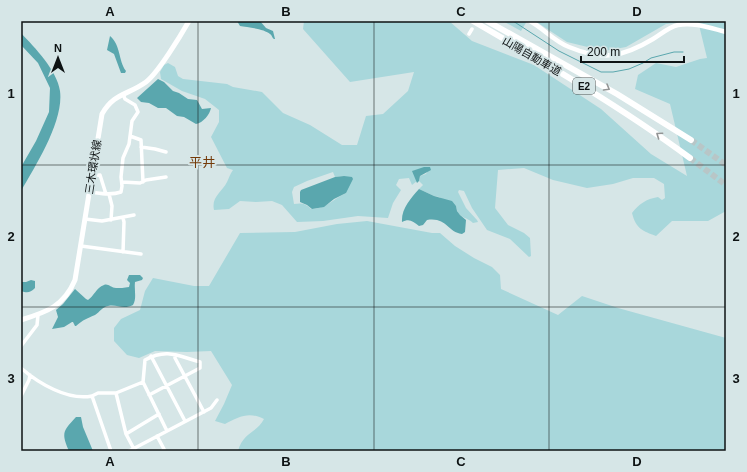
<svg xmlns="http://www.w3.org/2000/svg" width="747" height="472" font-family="Arial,'Noto Sans JP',sans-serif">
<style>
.green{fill:#a8d7db;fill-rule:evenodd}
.water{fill:#5aa7ae}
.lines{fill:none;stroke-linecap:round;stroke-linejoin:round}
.stream{stroke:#5aa7ae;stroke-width:1}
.motorway-tunnel{stroke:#b8c6c7;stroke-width:6;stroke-dasharray:6 3;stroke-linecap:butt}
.minor{stroke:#fff;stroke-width:3.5}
.tertiary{stroke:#fff;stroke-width:4.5}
.secondary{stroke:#fff;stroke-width:5}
.motorway{stroke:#fff;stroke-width:6}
.oneway{stroke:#939595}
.grid{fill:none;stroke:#0e1314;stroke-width:1;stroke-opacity:0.55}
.labels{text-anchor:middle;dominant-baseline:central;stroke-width:4;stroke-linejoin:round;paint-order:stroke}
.shield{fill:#d6e6e7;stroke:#4a5253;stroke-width:1}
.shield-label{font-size:10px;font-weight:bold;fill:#0e1314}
.street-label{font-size:11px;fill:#0e1314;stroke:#d6e6e7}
.quarter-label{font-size:13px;fill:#743a08;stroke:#d6e6e7}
.neatline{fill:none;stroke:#0e1314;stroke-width:1.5}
.grid-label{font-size:13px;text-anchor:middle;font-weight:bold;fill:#0e1314}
</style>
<rect width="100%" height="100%" fill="#d6e6e7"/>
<path class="green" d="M304,21h145l23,20 62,24 67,44 50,45 36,22 -17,-72 -35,-15 3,-14 18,-12 20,4 24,-8 7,-1 -9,-37h28v190l-18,10h-36l-16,15c-13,-5 -20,-7 -24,-23 7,-9 14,-14 26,-16l4,3 3,-2 -1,-14 -10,-6h-21l-20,6 -26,4 -34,-8 -29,-12 -26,2 -3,38 13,17 16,8 6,5 1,18 -2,1 -19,-18 -23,-9 -15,-22 -8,-17 -5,-1 -1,2 8,16 11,12 1,2 -5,1c-7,-7 -15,-4 -17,-17l-17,-9 -5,-1 -15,-7 4,-4 -4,-4 1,-5 6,-2 4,-7h-1l-16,4 4,10 -5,4 -3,-7 -10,1 -3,6 5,5 -8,13 -5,15 -30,-2 -35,5 -26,1 -15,-17 -10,-4 -16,1 -16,-1 -11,8 -15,1c-3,-13 8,-18 13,-28 2,-4 3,-8 6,-12l-6,-2 -16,-31 8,-15v-12l-14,-11 -23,-8 -21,-12 -1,-7 4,-7 4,-2 7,4 3,9 5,3 44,5 6,3 29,5 21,21 27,12 32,20h15l9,-29 17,-2 25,-23 6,-19 -64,10 -47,-53zM333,172l2,5 9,-1 2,17c-13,6 -20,16 -35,16 -6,-6 -10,-6 -17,-5l-2,-12 2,-5 13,-6z
M503,21h24l-6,10z
M535,21h157l-26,3 -40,23 -22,4 -37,-9z
M367,221l65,12h8l15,13 19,12 18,9 8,8 1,14 57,26 24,-19 36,12 108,30v113h-488c5,-19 19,-18 26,-32 -15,-8 -26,-2 -39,5l-10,-3 9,-17 8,-19 -21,-34 -24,1 -32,-1 -16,7 -12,-3 -13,-14v-13l7,-9 19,-9 5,-19 8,-13 41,8h15l31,-53 55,-1 42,-8z"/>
<path class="water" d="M237,21h23l6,7 7,3 2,8h-1c-2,-1 -2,-4 -4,-5 -5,-5 -23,-7 -30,-8z
M21,33c14,15 36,37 39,58 4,30 -24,74 -39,100v-24l15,-26 13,-29 1,-24 -12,-25 -17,-18z
M110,36c11,9 8,24 16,35l-1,2h-4l-7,-19 -7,-4z
M158,79l6,3 9,9 6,2 9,6 9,1 5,9 9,-1c-1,6 -8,15 -15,16l-12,-7 -7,-1 -11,-8h-8l-9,-5 -8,-1 -4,-4z
M424,167h6l1,3 -11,6 -1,5 -2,2 -5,-12z
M344,176l8,1 1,2 -7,14 -12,6 -10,8 -12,2 -5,-4 -7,-3v-10l1,-2 34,-13z
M419,189l15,7 18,5 4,5 1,5 3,4 6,5 -1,12 -3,2c-15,-2 -15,-17 -35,-14l-4,5 -4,1c-6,-5 -10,-8 -17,-4 -1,-13 9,-24 17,-33z
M129,275h11l3,3 -1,2 -7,2c-1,8 2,16 -2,23 -10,5 -16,-1 -25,1 -6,1 -8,6 -13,9 -9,4 -11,4 -19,11h-1l-2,-4h-1l-8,5 -12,2 6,-12 -2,-7 7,-6 12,-15 11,10 2,1c6,-4 8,-12 16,-15 4,-2 7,3 12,3 4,0 8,0 13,-1l1,-4 -3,-3z
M31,280l4,1v7c-5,5 -8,5 -14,3v-9h5z
M76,417h5l2,10 10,24h-24c-8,-18 -6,-20 7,-34z"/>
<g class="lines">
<path class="stream" d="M513,21l46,30 42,21h12l16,-3 14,-6 8,-5 23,-6h9"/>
<path class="motorway-tunnel" d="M691,140l35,25
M690,158l36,27"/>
<path class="minor" d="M469,34l3,-5
M130,136l11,4 2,42
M141,147l14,2 11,3
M91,176l9,-1 6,19
M122,182l18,1 6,-3 20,-3
M89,192c10,1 21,4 32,0l1,-6 -1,-9 2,-19 6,-14 3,-23 6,-9 -3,-7 -10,-6 -2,-5
M109,194l3,12 -1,14
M123,218l1,4 -1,30
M85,219l17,2 32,-6
M81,246l60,8
M21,346l16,-21 1,-10
M175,355v3l29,54
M151,356l34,65
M21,368c17,15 47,33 71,28
M143,382l24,49
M116,393l10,41 9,17
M21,396l8,-16 1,-5
M126,434l33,-20
M157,436l7,13 -2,2
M111,451l-19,-55 6,-3h18l27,-11 2,-22c22,-12 33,-4 55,2v6l-51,27
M129,451l82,-43 6,-8"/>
<path class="tertiary" d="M530,21c14,8 24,20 39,26 34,14 54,10 84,-8 8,-5 16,-12 25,-14 16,-3 32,3 48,7"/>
<path class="secondary" d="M21,320c26,-8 43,-14 54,-40l27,-166c12,-21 26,-19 44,-32 12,-9 35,-47 43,-61"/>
<path class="motorway" d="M473,21c74,43 148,86 217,137
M487,21l130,73 74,46"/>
</g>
<defs><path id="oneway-chevron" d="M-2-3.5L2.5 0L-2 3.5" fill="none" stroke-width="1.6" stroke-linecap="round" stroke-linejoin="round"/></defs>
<g class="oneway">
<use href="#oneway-chevron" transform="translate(607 88) rotate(30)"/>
<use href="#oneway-chevron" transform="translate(659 135) rotate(-145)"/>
</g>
<path class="grid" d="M198,21v430M374,21v430M549,21v430M21,165h705M21,307h705"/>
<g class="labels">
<rect class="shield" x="573" y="78" width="22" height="16" rx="3"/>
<g class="shield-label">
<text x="584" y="86">E2</text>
</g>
<g class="street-label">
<text transform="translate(532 56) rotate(30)">山陽自動車道</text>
<text transform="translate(93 167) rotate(-81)">三木環状線</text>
</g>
<g class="quarter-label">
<text x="202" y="162">平井</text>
</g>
</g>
<rect width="747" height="472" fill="none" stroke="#d6e6e7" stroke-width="44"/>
<g transform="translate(58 58)" stroke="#d6e6e7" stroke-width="3" paint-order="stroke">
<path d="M0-3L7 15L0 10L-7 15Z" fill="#0e1314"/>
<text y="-6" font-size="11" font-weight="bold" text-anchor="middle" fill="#0e1314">N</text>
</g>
<path d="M581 56v6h103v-6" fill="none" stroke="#0e1314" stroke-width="2"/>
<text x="587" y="56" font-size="12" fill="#0e1314" stroke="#d6e6e7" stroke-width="3" paint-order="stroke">200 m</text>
<rect x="22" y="22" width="703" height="428" class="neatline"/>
<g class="grid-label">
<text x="110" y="16">A</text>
<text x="286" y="16">B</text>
<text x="461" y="16">C</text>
<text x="637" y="16">D</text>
<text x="11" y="98">1</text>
<text x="736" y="98">1</text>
<text x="11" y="241">2</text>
<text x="736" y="241">2</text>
<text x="11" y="383">3</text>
<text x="736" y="383">3</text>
<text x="110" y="466">A</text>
<text x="286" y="466">B</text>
<text x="461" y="466">C</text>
<text x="637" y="466">D</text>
</g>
</svg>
